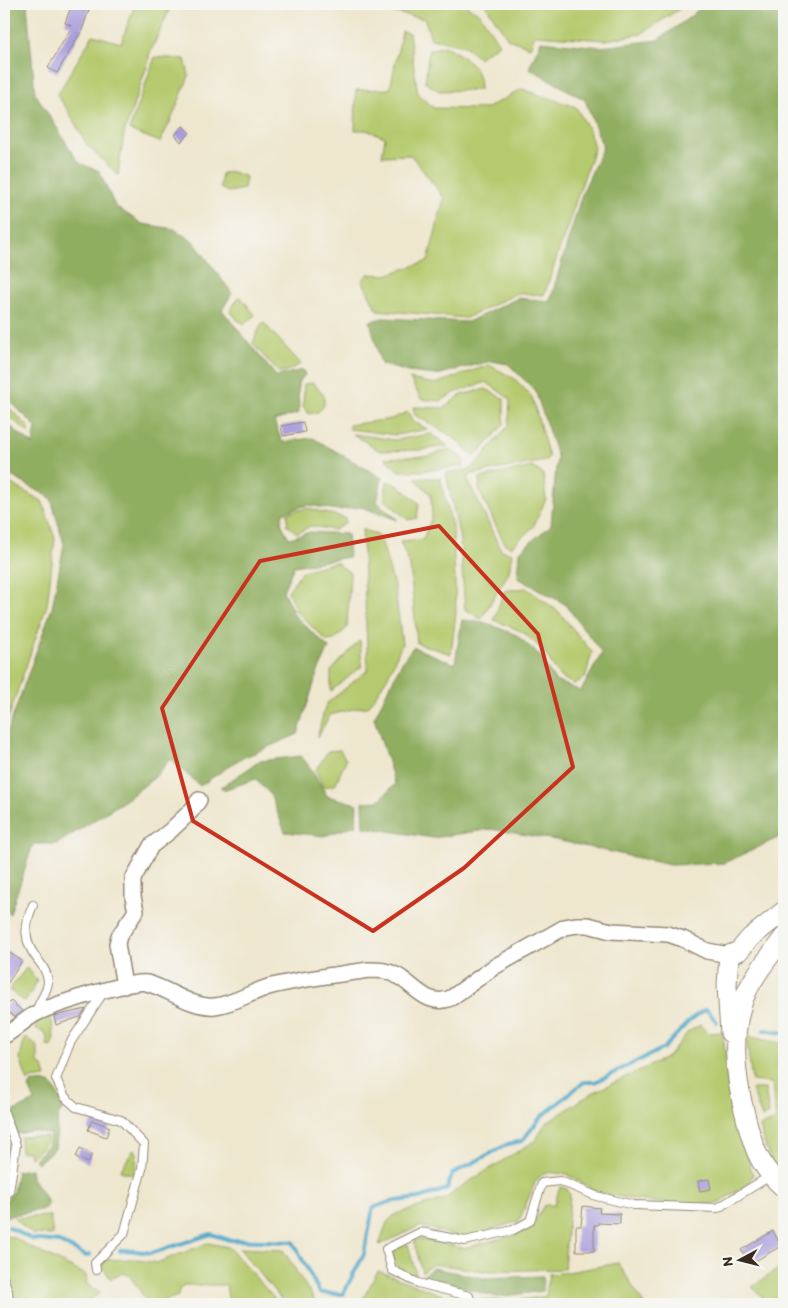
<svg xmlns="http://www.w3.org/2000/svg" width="788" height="1308" font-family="Itim,sans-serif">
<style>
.green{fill:#b5ca6e;stroke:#787a46}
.forest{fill:#90ae61;stroke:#666c40}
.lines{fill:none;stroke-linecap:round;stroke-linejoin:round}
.stream{stroke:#4ba5c9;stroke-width:4}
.building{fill:#a79bdb}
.service-casing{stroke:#948876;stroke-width:10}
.minor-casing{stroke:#948876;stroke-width:18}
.tertiary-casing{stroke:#948876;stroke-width:21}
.service{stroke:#fff;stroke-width:8}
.minor{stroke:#fff;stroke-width:15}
.tertiary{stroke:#fff;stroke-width:19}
.marked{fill:none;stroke:#c8321e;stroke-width:4;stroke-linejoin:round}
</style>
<rect width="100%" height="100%" fill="#f6f6f2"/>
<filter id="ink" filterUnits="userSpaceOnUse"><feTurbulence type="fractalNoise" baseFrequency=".02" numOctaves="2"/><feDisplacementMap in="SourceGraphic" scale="10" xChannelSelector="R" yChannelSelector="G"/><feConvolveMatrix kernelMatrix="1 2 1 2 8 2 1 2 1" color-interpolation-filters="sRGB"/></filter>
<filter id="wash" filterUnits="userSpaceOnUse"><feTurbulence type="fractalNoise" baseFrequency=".0096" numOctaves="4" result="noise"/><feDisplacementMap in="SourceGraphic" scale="20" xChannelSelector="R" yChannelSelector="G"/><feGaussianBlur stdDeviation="1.12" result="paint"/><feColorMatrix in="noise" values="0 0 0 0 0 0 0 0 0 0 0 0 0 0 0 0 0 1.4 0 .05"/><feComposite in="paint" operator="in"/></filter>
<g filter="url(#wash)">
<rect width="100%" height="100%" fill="#eee6cd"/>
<path class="green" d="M135,4h37l-23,51v5l-25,73 -6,42 -31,-30 -20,-36 -10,-14 36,-60 28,8z
M362,4h101l17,10 19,30 -21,14 -13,-12 -34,-7 -6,-20 -43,-9z
M485,4h202l-46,30 -35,6 -71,-5 -5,12 -22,-8z
M402,31l7,2 9,61 16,14 51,1 37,-20 54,18 13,23 5,18 -50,147 -26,-2 -52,25 -89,-8 -15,-30 6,-6 18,1 42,-14 16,-63 -33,-43 -29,1 3,-19 -19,-7h-11l1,-40 34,-1z
M445,46c20,12 35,17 35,44l-41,1 -14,-9 4,-32z
M155,57l30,2 4,17 -18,44 -11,22 -31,-12z
M233,172l13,5 -2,12 -16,3 -8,-4 2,-15z
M240,296l15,19 -10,9 -8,-4 -7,-10z
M263,322l38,42 -12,6 -11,2 -25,-28 3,-9z
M489,365l26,14 17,18 17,60 -4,4 -73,13 -5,4 34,72 11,3 -3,19 -28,47 -16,-10 -5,-69 -14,-67 24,-4 11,-11 28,-33 1,-26 -24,-17 -32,11 -13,8 -20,-2 -11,-20 25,5z
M313,383l11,12v11l-6,6 -9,2 -6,-8 1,-22z
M486,389l18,10v25l-22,26 -9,6 -20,-19 -38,-22 -2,-8 31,1 17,-13z
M4,403l25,24v6l-25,-21z
M408,412l5,10 15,7 -32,6 -47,-6v-4l42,-6z
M353,434l42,6 36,-6 17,12 -27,4 -41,1z
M449,449l14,9 1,8 -46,5h-19l-14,-13 43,-2z
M532,467l11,7 3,25 -13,28 -22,20 -6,-3 -26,-53 1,-13z
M415,478h25l13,52 3,82 -5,42 -34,-11 -7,-77 -10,-25 23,-2 9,-22 -1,-22z
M4,480l38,21 13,37 -8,67 -43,125z
M387,481l12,5 20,17 -2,15 -9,2 -24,-21z
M307,508l38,10 1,5 -12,7 -23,-4 -14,7 -10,-8 1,-12z
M362,529l18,7 15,53 7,55 -15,34 -19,29h-7l-31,8 -13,23 9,-34 42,-34z
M336,562l14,11 -3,55 -13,12 -7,1 -31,-30 -8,-20 14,-20z
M526,588l32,23 34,41 -7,26 -11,6 -14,-7 -17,-27 -20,-18 -29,-12 10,-29z
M360,640l2,26 -31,25v-20z
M340,750l6,10 -11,25 -12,2 -7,-17 12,-19z
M27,967l10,14 -4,8 -8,13 -16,-12z
M51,1014l3,23 -2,10 -5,-1v-8l-3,-6 -9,-4 2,-9z
M700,1025l8,8 15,-1 6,68 24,75 -5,9 -32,20 -31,1 -40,-4 -46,-8 -33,-19 -20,-2 -10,8 -17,41 -56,17 -43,-12 -41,19 8,-23 9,-8 49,-15 17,-13 74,-46 9,-16 47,-31 76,-36 20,-25z
M746,1036l38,8v132l-10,-7 -11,-29 -3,-14 16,-6 -4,-37 -20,-2z
M25,1037l13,10v16l5,4 3,10 -15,2 -3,3 -8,-23z
M752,1089h13l4,25 -7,4z
M4,1128l6,24 -6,34z
M33,1136l14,1v6l-17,15 -1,-7 -8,1 -1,-15z
M134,1149l3,4 -2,22 -15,-4z
M560,1187l7,2 3,6 -6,74 -79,2 -52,-7 -11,8 -8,-31 6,-2 44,9 50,-13 16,-7 15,-23h9z
M50,1216l3,19 -21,-1 -18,-16z
M4,1236l9,1 17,10 56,28 1,9 13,9 -9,6 -12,5h-63l-12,-44z
M208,1243l21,4 50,57h-50l-3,-19h-42l-5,4 -1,7 -24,8h-5l-20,-29 -6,-2 -12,6 -10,-14 3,-5 28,-1 25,4z
M408,1244l8,30 -7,1 -13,-8 -3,-12 2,-6z
M239,1248l44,2 34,54h-32z
M618,1263l26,41h-284l18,-33 75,28 61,2 32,-5 3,-22 14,-1z
M784,1265v32l-18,3 -14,-13z"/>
<path class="forest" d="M4,4h23l8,89 44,70 20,8 16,35 27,18 32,5 20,13 38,51 -10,17 54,66 27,-6 2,5 -7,8 1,30 -25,8 8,21 31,-4 69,40 -5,24 21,18 -37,-13 -23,3 -31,-5 -24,8 -2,10 8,15 21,-6 37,2 2,23 -55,9 -11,25 12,25 34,32 -12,26 -19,60 -60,26 -38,26 -30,-27 -15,18 -28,22 -70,45h-24l-23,70 -6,-6v-167l48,-133 12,-64 -13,-46 -47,-26v-51l29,24 3,-18 -32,-32z
M704,4h80v831l-59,28 -55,2 -114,-25 -65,-11 -58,9 -69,-11 -1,-25 15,-1 17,-17 -21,-66 28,-56 11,-15 42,17 7,-44 21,2 34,13 23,21 15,25 26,10 21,-38 -37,-49 -47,-26 2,-27 31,-26 6,-69 -22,-66 -27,-26 -17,-3 -55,14 -28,-3 -27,-8 -11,-43 13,-3 85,4 50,-24 32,3 32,-107 21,-47 -18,-47 -56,-32 12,-27 60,6 57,-7 32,-23z
M301,756l11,14 15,26 30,8 -1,21 -32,11 -39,-4 -15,-38 -14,-15 -33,11 -2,-3 39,-26z
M32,1082l18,1 15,22 -7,11 -3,32 -17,15 -4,-4 15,-14 1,-11 -19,-3 -14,3 -7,-21 25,-12 -6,-14z
M31,1169l1,9 16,24 -3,7 -41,8v-14l9,-11 4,-21z
M433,1268l50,10 60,-2v15l-46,6 -75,-21z"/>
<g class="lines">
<path class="stream" d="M764,1030l20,3
M9,1227l22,12 28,3 27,14 4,-1
M120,1251l6,-1 26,3 59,-19 18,6 64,2 27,51 23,1 21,-40 9,-46 16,-6 30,-4 28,-9 5,-15 56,-30 14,-3 19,-24 43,-35h11l69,-34 26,-28 16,-11 11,13"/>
</g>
<g id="blocks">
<path class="building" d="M72,4h19l-9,26 -25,43 -9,-5 24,-42 -7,-3z
M183,126l7,7 -9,9 -6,-7z
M303,422l2,10 -22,4 -2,-10z
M4,949l18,12 -18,28z
M11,1001l11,10 -8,6 -10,-9z
M86,1009l-6,8 -24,8 -2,-9z
M92,1120l18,7 -4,10 -18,-7z
M80,1148l12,6 -4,9 -12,-6z
M709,1179l2,10 -11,2 -2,-10z
M583,1206l17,2 -1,5 21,1v10l-22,-1v2h-4v26h-18v-25h5z
M773,1231l8,15 -31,18 -9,-14z"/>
</g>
</g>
<g filter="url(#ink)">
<use href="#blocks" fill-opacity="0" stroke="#948876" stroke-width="1"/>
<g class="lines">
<defs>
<path id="service" d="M33,905c-9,21 -10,37 5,55 5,6 9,12 10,21 0,12 -10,20 -12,32
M4,1112l12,33 -7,47 -5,4
M96,1270l-1,-7 29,-29 18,-65 2,-25 -23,-24 -45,-13 -11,-10 -9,-18 14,-36 33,-50
M4,1279l4,12 1,13
M471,1304l-2,-8 -51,-13 -26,-13 -6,-21 35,-17 44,9 48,-11 17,-9 12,-38 18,-2 36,15 38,9 84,3 52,-32"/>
<path id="minor" d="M124,986l-7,-42 2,-8 17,-25 -3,-14v-18l18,-33 19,-15 21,-20 8,-11
M4,1036c11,-6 20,-16 31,-22 15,-8 98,-35 112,-31 22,6 45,25 68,23 20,-2 37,-15 57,-20 32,-8 65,-11 97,-16 10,0 18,0 27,5 19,10 31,33 55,23l43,-31 71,-40 12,-2h11l23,6 57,3 15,5 24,12 22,4"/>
<path id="tertiary" d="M784,937c-14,19 -31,39 -40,61 -15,40 -8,85 3,124 3,12 7,26 13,37 5,10 15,21 24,29
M730,1033l-3,-48 2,-30 10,-4 11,-13 34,-27"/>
</defs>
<use href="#service" class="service-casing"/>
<use href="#minor" class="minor-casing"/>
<use href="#tertiary" class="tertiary-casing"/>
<use href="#service" class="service"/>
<use href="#minor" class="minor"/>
<use href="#tertiary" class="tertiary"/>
</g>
</g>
<path class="marked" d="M439,526l99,108 35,133 -109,101 -91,63 -180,-110 -31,-113 98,-147z"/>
<rect width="788" height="1308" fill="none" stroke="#f6f6f2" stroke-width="20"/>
<g transform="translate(740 1260) rotate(263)" stroke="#f6f6f2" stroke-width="4" paint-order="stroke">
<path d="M0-4L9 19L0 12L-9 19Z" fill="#3b2a1e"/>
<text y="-8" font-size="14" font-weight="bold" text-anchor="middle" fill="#3b2a1e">N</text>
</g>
</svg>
